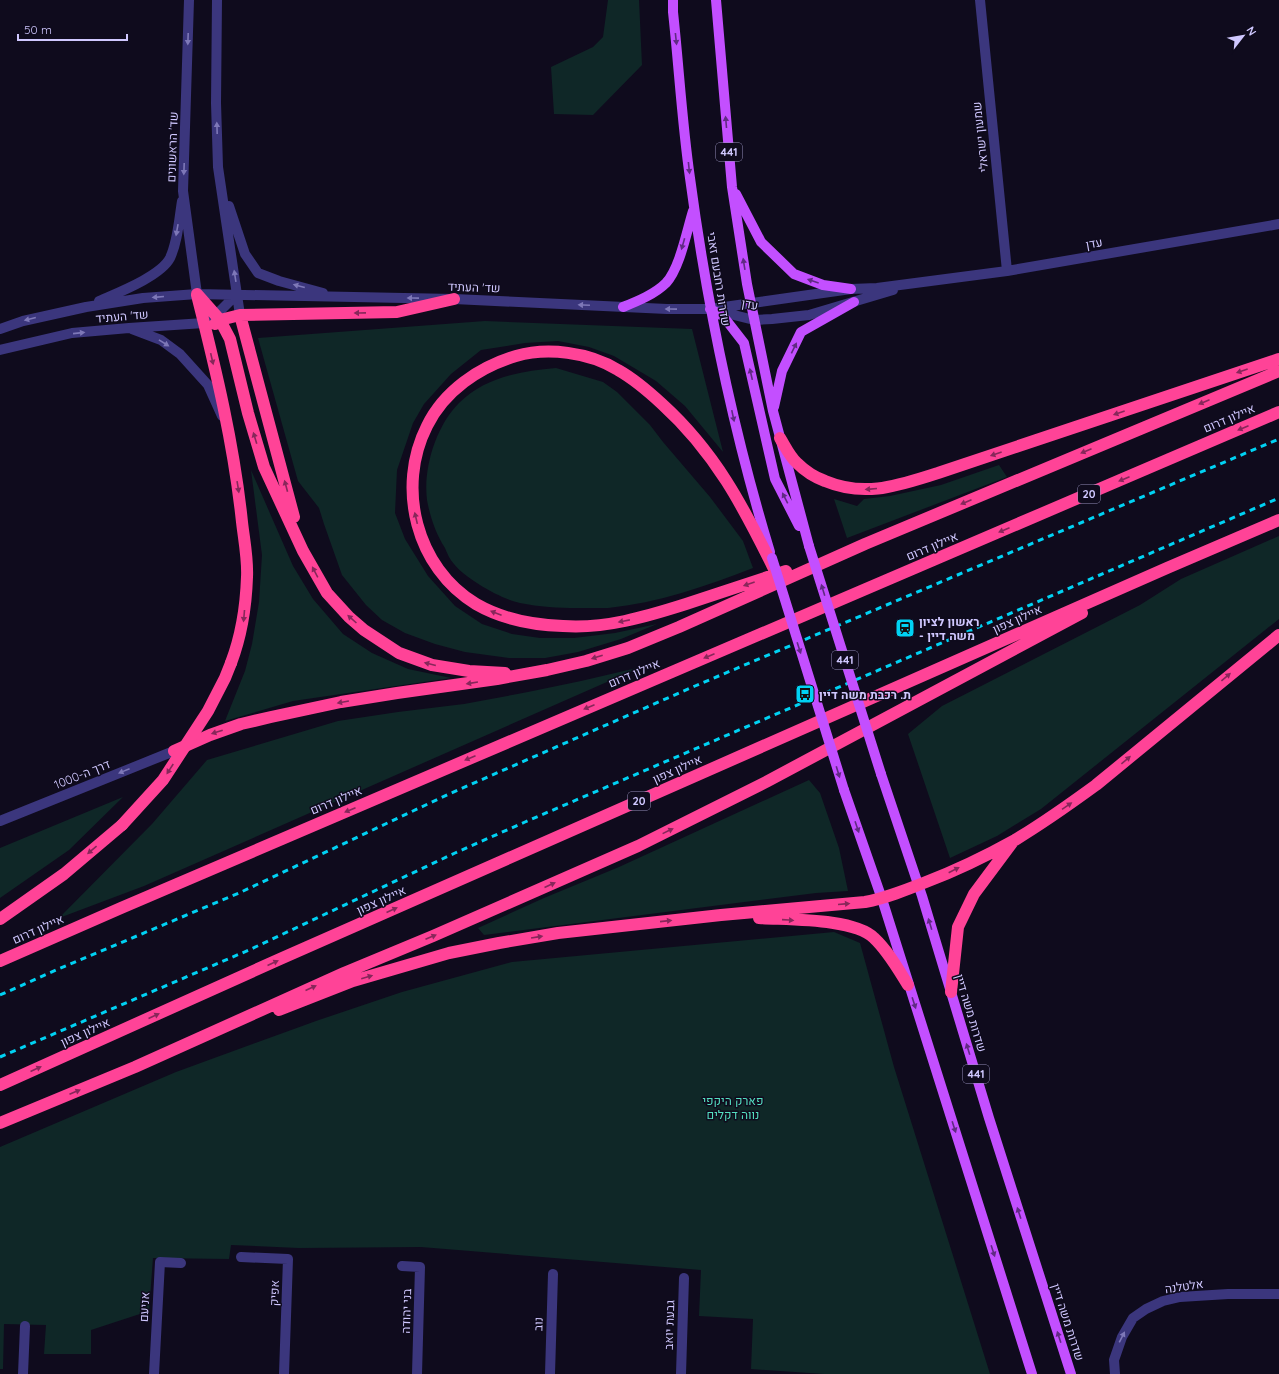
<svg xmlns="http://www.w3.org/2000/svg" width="1279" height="1374" font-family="Quicksand,Heebo,sans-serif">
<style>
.green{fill:#0f2727}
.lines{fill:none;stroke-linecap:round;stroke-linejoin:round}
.minor{stroke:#3b367d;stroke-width:10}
.primary{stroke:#c34fff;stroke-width:10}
.motorway{stroke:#ff4397;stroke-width:12}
.rail{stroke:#00d2f3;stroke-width:3;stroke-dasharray:6 5;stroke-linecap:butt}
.primary-bridge{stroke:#c34fff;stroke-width:10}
.motorway-bridge{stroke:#ff4397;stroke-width:12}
.oneway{fill:#7e78b8}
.oneway2{fill:#602a83}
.oneway3{fill:#87275a}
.labels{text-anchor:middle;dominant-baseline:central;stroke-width:3;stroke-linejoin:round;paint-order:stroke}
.shield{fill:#0f0b1d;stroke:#968fbb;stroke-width:1}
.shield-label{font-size:11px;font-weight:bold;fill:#d0c8ff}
.street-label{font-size:12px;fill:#d0c8ff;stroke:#0f0b1d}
.poi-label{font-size:12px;font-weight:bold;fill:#d0c8ff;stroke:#0f0b1d;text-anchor:start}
.park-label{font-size:12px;fill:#54dec0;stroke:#0f0b1d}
</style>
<rect width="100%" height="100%" fill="#0f0b1d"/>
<path class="green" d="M608,0h31l3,65 -49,50 -39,-1 -3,-47 42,-20 10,-10z
M485,321l207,8 31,123 -38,-46 -29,-25 -42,-25 -25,-9 -31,-6 -33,2 -44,7 -30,24 -27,30 -11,19 -16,47 -2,43 10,26 23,37 27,30 27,18 30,10 28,4h34l41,-5 42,-9 -36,15 -43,13 -33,6h-36l-44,-6 -30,-8 -30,-11 -23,-13 -16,-15 -24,-30 -18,-51 -5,-16 -21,-27 -40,-143z
M556,368l47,14 14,10 33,33 13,17 47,55 33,44 10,27c-47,18 -95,35 -145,40 -10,0 -21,0 -31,0 -18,0 -38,-1 -57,-5 -19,-4 -54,-24 -66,-39 -4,-4 -7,-11 -9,-16 -9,-14 -15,-31 -18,-48 -4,-32 9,-74 32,-97 26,-26 62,-32 97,-35z
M999,465l8,12 -160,61 -13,-39 23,7 7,-7 26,-3 51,-11z
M251,470l42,96 20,33 30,35 29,19 36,16 43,9 -158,23 -68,20 20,-50 7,-27 7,-42 3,-47z
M1279,536v83l-238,190 -44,27 -47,22 -42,-124 34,-28 198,-101 41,-26z
M641,667l-497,219 -85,32 93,-94 55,-64 131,-39 60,-9 66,-8 64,-12 53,-11z
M809,780l11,13 19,55 9,43 -32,2 -332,42 -6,-7 66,-30 75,-31z
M123,797l-54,53 -69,48v-50z
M834,932l26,11 34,124 96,307h-166l-73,-5 2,-50 -54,-3 2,-46 -280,-23 -122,1 -68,-3 -2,14 -76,-1 -4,53 -58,19v24h-47l2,-29 -42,-1 -1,45h-3v-222l176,-75 140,-51 86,-29 110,-30z"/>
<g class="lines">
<path class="minor" d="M189,0l-6,191 14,103
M217,0l-1,103 2,64 22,148
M980,0l27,271
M229,206l16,48 13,19 21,8 44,12
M99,301c18,-8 62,-25 71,-43 8,-17 9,-39 12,-57
M714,310l40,10 18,-1 37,-4 84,-25
M0,329l23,-8 63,-14 57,-9 54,-4 257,5 213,10h43l141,-20 26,-1 130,-17 272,-47
M132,329l29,11 19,14 28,31 14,31
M0,350l72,-17 57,-5 75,-5 12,-8 21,-21
M0,821l174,-70
M241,1257l47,2 -4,115
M402,1266l18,1 -3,107
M23,1374l2,-48
M154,1374l6,-112 21,1
M550,1374l3,-100
M681,1374l3,-96
M1115,1374l-1,-14 8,-23 11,-19 13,-9 17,-8 17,-4 48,-3h51"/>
<path class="primary" d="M673,0v12c6,55 9,111 17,166 17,127 43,252 80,374
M716,0l16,187 15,97 26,127 36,135
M736,194l25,48 33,32 29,11 28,4
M623,307c15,-6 32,-13 43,-24 14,-15 21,-53 27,-72
M710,309l13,7 21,27 31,136 24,47
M774,407l8,-36 19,-39 53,-30
M881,774l41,122 67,222 82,256
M844,790l38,109 150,475"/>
<path class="motorway" d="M197,294l23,26 10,19 18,74 16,54 39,84 24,42 22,24 15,13 35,23 33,12 37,6 36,2
M197,295c19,75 37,150 45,227 2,18 6,37 5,55 -1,30 -5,57 -16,86
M240,315l54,202
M215,324l5,-4 20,-5 157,-3 57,-13
M780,438c5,8 10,19 17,25 9,9 17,14 28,18 41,17 74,4 113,-8l341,-114
M774,569c-31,-63 -59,-117 -112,-165 -14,-13 -28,-25 -44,-34 -29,-18 -71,-23 -102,-14 -37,11 -72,35 -89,70 -31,61 -11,142 49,178 26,15 56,21 87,22 42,3 82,-9 123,-22 34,-11 67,-22 100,-33
M174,751l36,-16 31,-11 30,-7 70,-15 56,-9 100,-14 50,-9 39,-9 42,-13 51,-21 186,-83 414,-173
M759,918c28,2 95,0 115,20 14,13 24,31 34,47
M0,919l64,-45 58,-49
M0,961l121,-53 1158,-496
M951,992l7,-65 16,-33 38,-51
M279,1010l74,-29 96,-28 50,-10 59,-10 163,-18 144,-13c21,-4 41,-12 61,-20 29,-11 62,-27 89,-42 28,-17 55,-36 81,-55l183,-150
M0,1085l280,-126 887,-391 112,-48
M0,1123l135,-56 209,-94 89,-37 205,-90 128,-64 316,-169"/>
<path class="rail" d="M0,995l56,-25 183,-77 210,-99 246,-108 584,-247
M0,1057l249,-107 206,-97 70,-31 754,-324"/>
<path class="primary-bridge" d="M809,546l72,228
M772,558l72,232"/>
<path class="motorway-bridge" d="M122,825l41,-45 45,-69 17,-33 6,-15"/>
</g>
<defs><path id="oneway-solid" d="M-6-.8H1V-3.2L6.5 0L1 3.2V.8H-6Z"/></defs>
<g class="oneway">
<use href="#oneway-solid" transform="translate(188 39) rotate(92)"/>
<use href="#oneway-solid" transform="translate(217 128) rotate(-92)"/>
<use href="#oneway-solid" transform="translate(184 169) rotate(92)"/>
<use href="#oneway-solid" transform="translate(177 230) rotate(100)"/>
<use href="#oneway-solid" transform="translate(235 276) rotate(-99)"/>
<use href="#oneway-solid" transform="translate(299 286) rotate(-165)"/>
<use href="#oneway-solid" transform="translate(158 297) rotate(175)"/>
<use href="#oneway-solid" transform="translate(413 298) rotate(-179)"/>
<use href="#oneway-solid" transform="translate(584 305) rotate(-177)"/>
<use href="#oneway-solid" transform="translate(671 309) rotate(-179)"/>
<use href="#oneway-solid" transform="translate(30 319) rotate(166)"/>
<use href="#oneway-solid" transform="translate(79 333) rotate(-6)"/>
<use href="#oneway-solid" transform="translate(164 343) rotate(32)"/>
<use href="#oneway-solid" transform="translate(124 771) rotate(158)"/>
<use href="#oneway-solid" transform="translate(1122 1337) rotate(-63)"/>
</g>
<g class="oneway2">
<use href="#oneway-solid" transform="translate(676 39) rotate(84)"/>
<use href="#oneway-solid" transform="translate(726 122) rotate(-95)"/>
<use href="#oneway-solid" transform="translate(689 168) rotate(84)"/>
<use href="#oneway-solid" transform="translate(683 244) rotate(106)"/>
<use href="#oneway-solid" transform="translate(744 264) rotate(-99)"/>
<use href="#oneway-solid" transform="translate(813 281) rotate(-161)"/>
<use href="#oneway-solid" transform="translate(794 348) rotate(-64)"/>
<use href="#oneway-solid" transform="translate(751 374) rotate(-103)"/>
<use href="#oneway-solid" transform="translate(733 416) rotate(78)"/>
<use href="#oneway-solid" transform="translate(785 498) rotate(-117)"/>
<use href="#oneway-solid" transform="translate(823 590) rotate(-107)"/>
<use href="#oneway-solid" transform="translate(799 648) rotate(72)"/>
<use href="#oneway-solid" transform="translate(838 772) rotate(73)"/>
<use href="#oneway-solid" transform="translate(857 827) rotate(71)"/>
<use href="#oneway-solid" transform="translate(930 924) rotate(-107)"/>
<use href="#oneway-solid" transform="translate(914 1003) rotate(72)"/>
<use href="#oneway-solid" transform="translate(968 1049) rotate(-107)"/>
<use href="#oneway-solid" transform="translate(954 1127) rotate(72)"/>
<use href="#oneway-solid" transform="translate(1019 1213) rotate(-108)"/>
<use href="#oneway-solid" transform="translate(993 1251) rotate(72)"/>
<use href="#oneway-solid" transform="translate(1059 1337) rotate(-108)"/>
</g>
<g class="oneway3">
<use href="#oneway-solid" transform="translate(360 313) rotate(179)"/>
<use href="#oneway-solid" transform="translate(212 359) rotate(77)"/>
<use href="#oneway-solid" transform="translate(1242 371) rotate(161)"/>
<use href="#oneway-solid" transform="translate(1204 402) rotate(157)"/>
<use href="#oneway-solid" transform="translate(1119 413) rotate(161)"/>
<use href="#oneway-solid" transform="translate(1243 428) rotate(157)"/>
<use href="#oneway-solid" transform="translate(255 438) rotate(-107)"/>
<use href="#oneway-solid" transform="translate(1086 451) rotate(157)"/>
<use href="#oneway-solid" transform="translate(996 454) rotate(161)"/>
<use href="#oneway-solid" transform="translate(1124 479) rotate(157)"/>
<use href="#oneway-solid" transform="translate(286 486) rotate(-105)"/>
<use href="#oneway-solid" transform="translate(238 487) rotate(81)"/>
<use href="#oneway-solid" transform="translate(871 489) rotate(175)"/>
<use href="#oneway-solid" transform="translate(966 502) rotate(157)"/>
<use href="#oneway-solid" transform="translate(416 518) rotate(-103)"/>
<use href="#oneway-solid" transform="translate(1004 530) rotate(157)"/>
<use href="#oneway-solid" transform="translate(315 572) rotate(-118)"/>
<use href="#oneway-solid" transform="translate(749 584) rotate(161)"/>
<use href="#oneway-solid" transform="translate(496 613) rotate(-159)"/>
<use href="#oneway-solid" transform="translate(244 616) rotate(95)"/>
<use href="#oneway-solid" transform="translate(352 619) rotate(-138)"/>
<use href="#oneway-solid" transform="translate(624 621) rotate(169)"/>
<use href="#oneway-solid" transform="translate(709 656) rotate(157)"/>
<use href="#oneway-solid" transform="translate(597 657) rotate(162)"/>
<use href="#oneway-solid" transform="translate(430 664) rotate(-166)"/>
<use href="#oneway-solid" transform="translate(1226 677) rotate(-40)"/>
<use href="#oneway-solid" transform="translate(472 683) rotate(171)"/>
<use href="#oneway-solid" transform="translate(343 702) rotate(170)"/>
<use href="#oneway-solid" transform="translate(589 707) rotate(157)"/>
<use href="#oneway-solid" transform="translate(217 732) rotate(162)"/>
<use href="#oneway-solid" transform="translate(470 758) rotate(157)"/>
<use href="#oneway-solid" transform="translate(1126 760) rotate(-40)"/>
<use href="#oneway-solid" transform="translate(170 769) rotate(123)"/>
<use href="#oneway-solid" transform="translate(1067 806) rotate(-34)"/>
<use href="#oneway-solid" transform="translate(350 810) rotate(157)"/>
<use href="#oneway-solid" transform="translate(668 831) rotate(-26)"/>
<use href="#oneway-solid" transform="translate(92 850) rotate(140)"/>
<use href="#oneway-solid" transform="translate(954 870) rotate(-27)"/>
<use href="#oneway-solid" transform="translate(550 885) rotate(-24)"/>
<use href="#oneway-solid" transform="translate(844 904) rotate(-5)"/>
<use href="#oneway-solid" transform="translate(392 910) rotate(-24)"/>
<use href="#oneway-solid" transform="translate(788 920) rotate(4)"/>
<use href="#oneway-solid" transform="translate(666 921) rotate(-6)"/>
<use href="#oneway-solid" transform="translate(431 937) rotate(-23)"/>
<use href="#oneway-solid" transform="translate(537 937) rotate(-9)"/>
<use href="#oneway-solid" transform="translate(273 963) rotate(-24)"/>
<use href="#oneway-solid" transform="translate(367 977) rotate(-16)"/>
<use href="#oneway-solid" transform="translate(311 988) rotate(-24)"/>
<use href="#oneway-solid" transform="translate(154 1016) rotate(-24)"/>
<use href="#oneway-solid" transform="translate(36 1069) rotate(-24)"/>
<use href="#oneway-solid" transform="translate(75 1092) rotate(-23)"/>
</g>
<defs>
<symbol id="station-square" viewBox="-11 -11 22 22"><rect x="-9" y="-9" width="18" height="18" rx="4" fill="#00d2f3" stroke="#0f0b1d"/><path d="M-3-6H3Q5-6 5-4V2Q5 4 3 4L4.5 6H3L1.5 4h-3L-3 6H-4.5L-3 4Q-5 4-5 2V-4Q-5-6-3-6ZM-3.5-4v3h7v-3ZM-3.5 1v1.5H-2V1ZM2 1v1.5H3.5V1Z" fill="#111"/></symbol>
<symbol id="bus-square" viewBox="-11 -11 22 22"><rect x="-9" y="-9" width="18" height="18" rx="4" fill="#00d2f3" stroke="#0f0b1d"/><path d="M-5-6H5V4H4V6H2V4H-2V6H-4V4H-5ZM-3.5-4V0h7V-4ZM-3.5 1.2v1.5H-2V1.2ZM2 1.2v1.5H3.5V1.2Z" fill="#111"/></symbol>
</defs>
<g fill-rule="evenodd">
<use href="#station-square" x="894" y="617" width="22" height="22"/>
<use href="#bus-square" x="794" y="683" width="22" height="22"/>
</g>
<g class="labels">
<g class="shield">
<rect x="716" y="143" width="26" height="18" rx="3"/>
<rect x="1078" y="485" width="22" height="18" rx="3"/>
<rect x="832" y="651" width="26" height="18" rx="3"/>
<rect x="628" y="792" width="22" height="18" rx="3"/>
<rect x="963" y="1065" width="26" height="18" rx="3"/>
</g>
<g class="shield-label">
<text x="729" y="152">441</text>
<text x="1089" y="494">20</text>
<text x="845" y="660">441</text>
<text x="639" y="801">20</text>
<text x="976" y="1074">441</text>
</g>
<g class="street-label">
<text transform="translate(980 137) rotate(-96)">שמעון ישראלי</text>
<text transform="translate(172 147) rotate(-88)">שד' הראשונים</text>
<text transform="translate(1094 243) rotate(-10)">עדן</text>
<text transform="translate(719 279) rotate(81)">שדרות רחבעם זאבי</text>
<text transform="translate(474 287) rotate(2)">שד' העתיד</text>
<text transform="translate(750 304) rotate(10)">עדן</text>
<text transform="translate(122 316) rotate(-5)">שד' העתיד</text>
<text transform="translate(1229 418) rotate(-23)">איילון דרום</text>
<text transform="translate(932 546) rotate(-23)">איילון דרום</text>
<text transform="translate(1017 619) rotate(-24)">איילון צפון</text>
<text transform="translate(634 673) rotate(-23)">איילון דרום</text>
<text transform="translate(677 769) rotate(-24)">איילון צפון</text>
<text transform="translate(82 774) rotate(-22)">דרך ה-1000</text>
<text transform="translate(336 800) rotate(-23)">איילון דרום</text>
<text transform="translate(381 900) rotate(-24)">איילון צפון</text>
<text transform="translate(38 929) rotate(-24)">איילון דרום</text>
<text transform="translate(971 1013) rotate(73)">שדרות משה דיין</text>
<text transform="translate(85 1032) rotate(-24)">איילון צפון</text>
<text transform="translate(1184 1286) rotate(-8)">אלטלנה</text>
<text transform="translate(274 1293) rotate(-88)">אפיק</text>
<text transform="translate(144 1307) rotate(-87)">אניעם</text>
<text transform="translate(406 1311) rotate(-88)">בני יהודה</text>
<text transform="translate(1068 1322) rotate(72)">שדרות משה דיין</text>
<text transform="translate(538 1324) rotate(-88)">נוב</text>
<text transform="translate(669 1325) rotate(-88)">גבעת יואב</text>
</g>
<g class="poi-label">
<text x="919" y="621">ראשון לציון<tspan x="919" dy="14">- משה דיין</tspan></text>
<text x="819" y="694">ת. רכבת משה דיין</text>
</g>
<g class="park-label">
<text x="733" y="1100">פארק היקפי<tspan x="733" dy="14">נווה דקלים</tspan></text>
</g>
</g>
<g transform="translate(1243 36) rotate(59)" stroke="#0f0b1d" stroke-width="3" paint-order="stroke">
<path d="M0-3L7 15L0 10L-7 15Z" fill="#d0c8ff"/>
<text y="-6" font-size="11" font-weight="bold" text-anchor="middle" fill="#d0c8ff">N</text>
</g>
<path d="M18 34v6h109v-6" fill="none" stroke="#d0c8ff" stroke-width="2"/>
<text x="24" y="34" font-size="12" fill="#d0c8ff" stroke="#0f0b1d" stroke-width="3" paint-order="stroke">50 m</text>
</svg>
